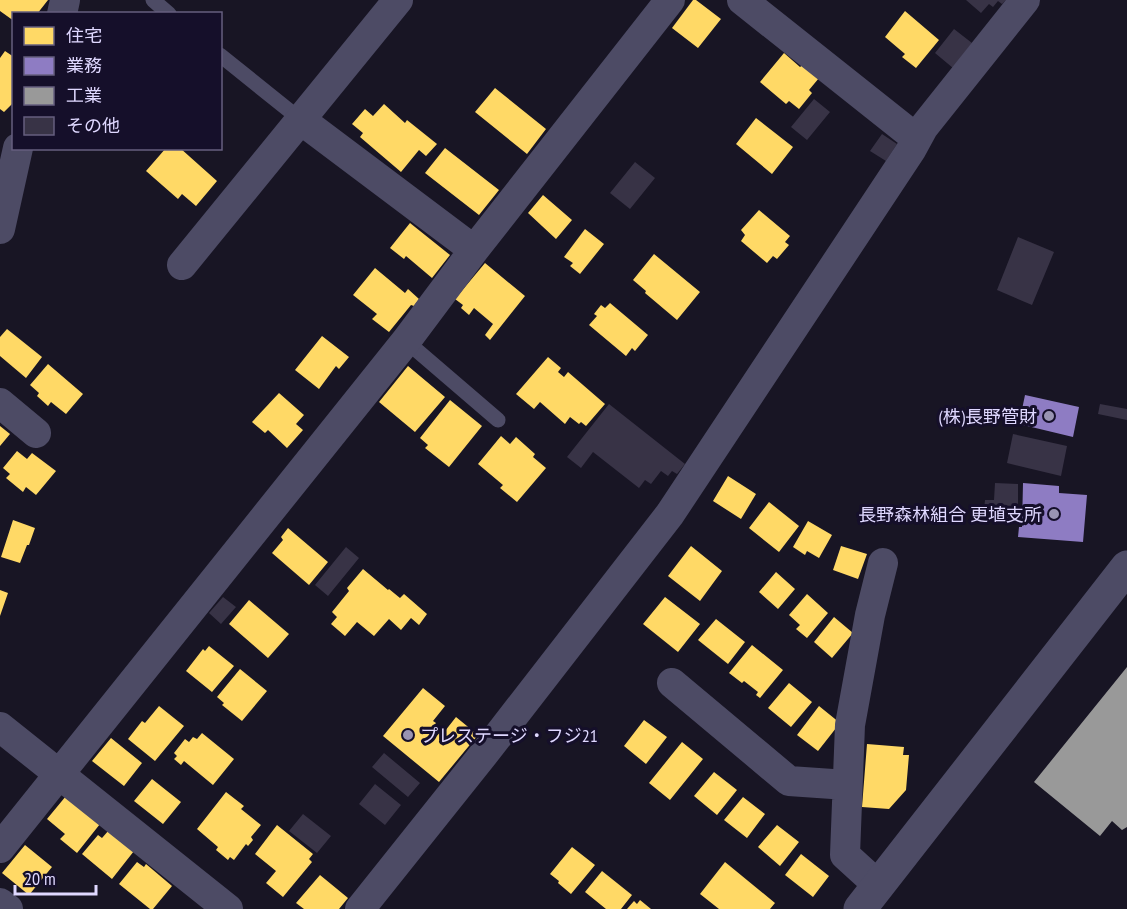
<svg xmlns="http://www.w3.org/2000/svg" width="1127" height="909" font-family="'PT Sans Narrow','Noto Sans JP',sans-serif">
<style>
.homes{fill:#ffd966}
.offices{fill:#8e7cc3}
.industry{fill:#999}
.building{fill:#383346}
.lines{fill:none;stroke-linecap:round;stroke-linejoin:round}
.service{stroke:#4d4b65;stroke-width:15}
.minor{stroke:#4d4b65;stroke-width:30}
.tertiary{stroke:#4d4b65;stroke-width:33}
.poi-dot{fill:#9994b2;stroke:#150f2a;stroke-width:2}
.labels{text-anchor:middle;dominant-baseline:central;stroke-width:6;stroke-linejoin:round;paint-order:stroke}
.poi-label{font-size:18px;fill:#dfd8ff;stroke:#150f2a;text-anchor:end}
</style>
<rect width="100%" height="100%" fill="#181524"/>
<path class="homes" d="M0,0h48l-11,14h-23v7l-14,-10z
M693,0h3l25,19 -23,29 -26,-20z
M905,11l34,29 -23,28 -14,-11 3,-3 -20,-17z
M5,51l9,6v45l-10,10 -4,-3v-51z
M784,53l16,14 3,-2 16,13 -10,12 3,3 -13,16 -10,-8 -3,3 -26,-22z
M495,88l51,41 -19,25 -52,-42z
M384,104l21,19 2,-3 30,24 -11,12 -7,-6 -18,22 -41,-35 3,-4 -11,-9 13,-15 8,7z
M756,118l37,29 -21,27 -36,-30z
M166,148h14l37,33 -21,25 -14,-12 -4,5 -32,-28z
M445,148l54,42 -20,25 -54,-42z
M543,195l29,25 -16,19 -28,-26z
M759,210l31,26 -5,6 4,3 -12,14 -4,-3 -6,7 -26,-22 4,-6 -4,-5z
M410,223l40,32 -18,23 -26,-22 -2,3 -14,-11z
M585,229l19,15 -24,30 -10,-8 3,-3 -9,-6z
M654,254l46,38 -23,28 -32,-27 1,-2 -13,-11z
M485,263l40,33 -35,44 -5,-5 8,-11 -19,-16 -5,7 -8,-7 2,-3 -8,-6z
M375,268l30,25 3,-4 11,10 -5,7 -3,-1 -22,27 -17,-13 5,-5 -24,-19z
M610,303l38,32 -13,16 -3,-3 -6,8 -37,-31 8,-9 -3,-2 7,-9 4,3z
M7,329l35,28 -16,21 -26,-22v-19z
M322,336l27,21 -10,12 -3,-3 -17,23 -24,-19z
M548,357l13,11 -3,4 6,5 4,-5 37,32 -19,22 -5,-4 -2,2 -9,-7 -5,7 -25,-22 -6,7 -18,-15z
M48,364l35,30 -17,20 -15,-12 -3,4 -11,-10 2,-3 -9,-8z
M408,366l37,31 -30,35 -36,-30z
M279,393l25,22 -8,9 7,6 -16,18 -19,-18 -3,3 -13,-11z
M450,400l32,26 -33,41 -24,-19 3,-3 -8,-7z
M0,426l10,8 -10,12z
M501,436l9,8 6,-7 19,17 -2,3 13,11 -29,34 -17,-14 3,-3 -25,-21z
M17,451l10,8 5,-6 24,18 -20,24 -10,-8 -3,5 -17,-14 4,-4 -7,-6z
M728,476l28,18 -15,25 -28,-18z
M769,502l30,24 -20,26 -30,-24z
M13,520l22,8 -6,17h-2l-7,18 -19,-6z
M808,521l24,14 -13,23 -12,-7 -2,4 -12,-8z
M288,528l40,34 -19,23 -37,-32 11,-13 -2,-3z
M691,546l31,25 -22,30 -32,-25z
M841,546l26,8 -9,25 -25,-9z
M363,569l25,21 1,-1 11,9 4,-4 23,20 -8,11 -8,-7 -10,12 -12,-11 -15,17 -17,-14 -12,14 -14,-12 6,-7 -5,-5 17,-21 -2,-3z
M776,572l19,17 -17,20 -19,-17z
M0,590l8,3 -8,23z
M807,594l21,19 -21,25 -11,-9 4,-4 -11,-10z
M665,597l35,27 -22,28 -35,-28z
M249,600l40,34 -21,24 -39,-34z
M834,617l19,16 -21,25 -18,-16z
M716,619l29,23 -17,22 -30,-24z
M752,645l31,25 -23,28 -4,-3 2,-3 -14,-11 -2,2 -13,-10z
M209,646l25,20 -22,26 -26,-21 17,-22 2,2z
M240,669l27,22 -25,30 -20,-16 2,-2 -7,-6z
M789,683l23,19 -21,25 -23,-19z
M423,688l22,18 -12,15 3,2 -8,9 7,6 8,-9 2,2 11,-14 22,18 -39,47 -56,-46z
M159,706l25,20 -29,35 -27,-22 14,-18 3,2z
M819,706l21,17 -22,28 -21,-16z
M644,720l23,17 -21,27 -22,-18z
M202,733l32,26 -21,26 -29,-24 -3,4 -7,-6 3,-3 -3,-3 11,-14 4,3 4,-5 4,2z
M111,738l31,25 -18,23 -32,-25z
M682,742l21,17 -33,41 -21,-17z
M867,744l37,3 -1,8h6l-3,35 -17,19 -27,-2z
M714,772l23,18 -20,25 -23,-19z
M152,779l29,23 -18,22 -29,-23z
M226,792l18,14 -3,3 20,16 -10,12 2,3 -5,6 -2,-2 -12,16 -4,-3 -2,3 -12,-10 2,-3 -21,-18z
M66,796l34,28 -23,29 -17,-14 5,-5 -18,-15z
M743,797l22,17 -18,24 -23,-18z
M277,825l36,29 -4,5 3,3 -29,35 -17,-14 10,-12 -21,-17z
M777,825l22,17 -19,24 -22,-19z
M109,830l25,21 -22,28 -30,-25 16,-19 4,3z
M25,845l27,22 -23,28 -27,-22z
M572,847l23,18 -24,29 -13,-11 1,-2 -9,-7z
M801,854l28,22 -16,21 -28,-22z
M137,862l7,5 2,-3 26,22 -19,23h-3l-31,-25z
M725,862l50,41 -5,6h-51l-19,-15z
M602,871l30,24 -11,14h-15l-21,-17z
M320,875l28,23 -9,11h-35l-8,-6z
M640,900l11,9h-24l7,-8 3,3z"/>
<path class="offices" d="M1025,395l54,12 -6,30 -54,-13z
M1023,483l36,3v7l28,2 -4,47 -65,-5 1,-10h3z"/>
<path class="industry" d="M1127,667v160l-5,3 -10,-9 -12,15 -66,-54z"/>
<path class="building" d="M966,0h40l-4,4 -4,-3 -5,6 -4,-3 -8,9z
M954,29l18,14 -19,25 -18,-15z
M814,99l16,13 -23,28 -16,-13z
M882,134l15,10 -11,17 -16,-10z
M635,162l20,16 -25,31 -20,-16z
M1018,237l36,15 -22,53 -35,-15z
M609,404l76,60 -8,10 -5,-3 -4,5 -7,-5 -10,13 -6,-4 -6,8 -46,-36 -12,16 -14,-11z
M1100,404l27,5v11l-29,-6z
M1013,434l54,12 -6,30 -54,-13z
M995,483l23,1v39l-35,-2 2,-21h9z
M346,547l13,11 -31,38 -13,-11z
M223,597l13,10 -15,17 -12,-11z
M384,753l36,30 -12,14 -36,-30z
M375,784l26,21 -16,20 -26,-21z
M303,814l28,22 -14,17 -28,-22z"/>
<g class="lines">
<path class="service" d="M153,0l16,14
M220,55l81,65
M406,341l92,79"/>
<path class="minor" d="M742,0l175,139
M62,14l3,-14
M301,120l173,130
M0,229l18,-81
M182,265l216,-265
M0,403l36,30
M672,683l117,98 58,4
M0,727l228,182
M0,848l406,-507 68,-91 196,-250
M879,886l-34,-31 5,-130 20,-110 13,-52
M0,903l8,6
M360,909l127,-159 183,-236 241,-364 12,-22 102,-128"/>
<path class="tertiary" d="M860,909l267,-342"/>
</g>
<g class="poi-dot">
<circle cx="1049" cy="416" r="6"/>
<circle cx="1054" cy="514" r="6"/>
<circle cx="408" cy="735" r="6"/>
</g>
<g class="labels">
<g class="poi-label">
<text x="1037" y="416">(株)長野管財</text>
<text x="1042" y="514">長野森林組合 更埴支所</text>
<text x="420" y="735" text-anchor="start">プレステージ・フジ21</text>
</g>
</g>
<rect x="12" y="12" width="210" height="138" fill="#150f2a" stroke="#665f7f" stroke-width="1.5"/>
<rect x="24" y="27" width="30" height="18" fill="#ffd966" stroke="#665f7f" stroke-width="1.5"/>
<text x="66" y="42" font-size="18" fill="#dfd8ff">住宅</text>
<rect x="24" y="57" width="30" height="18" fill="#8e7cc3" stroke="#665f7f" stroke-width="1.5"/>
<text x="66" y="72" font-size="18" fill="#dfd8ff">業務</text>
<rect x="24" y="87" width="30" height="18" fill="#999999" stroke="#665f7f" stroke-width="1.5"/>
<text x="66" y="102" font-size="18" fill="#dfd8ff">工業</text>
<rect x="24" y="117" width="30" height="18" fill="#383346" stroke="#665f7f" stroke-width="1.5"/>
<text x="66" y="132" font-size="18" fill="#dfd8ff">その他</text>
<path d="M15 885v9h81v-9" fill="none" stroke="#dfd8ff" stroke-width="3"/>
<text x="24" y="885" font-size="18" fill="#dfd8ff" stroke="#150f2a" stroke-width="4.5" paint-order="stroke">20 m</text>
</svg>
